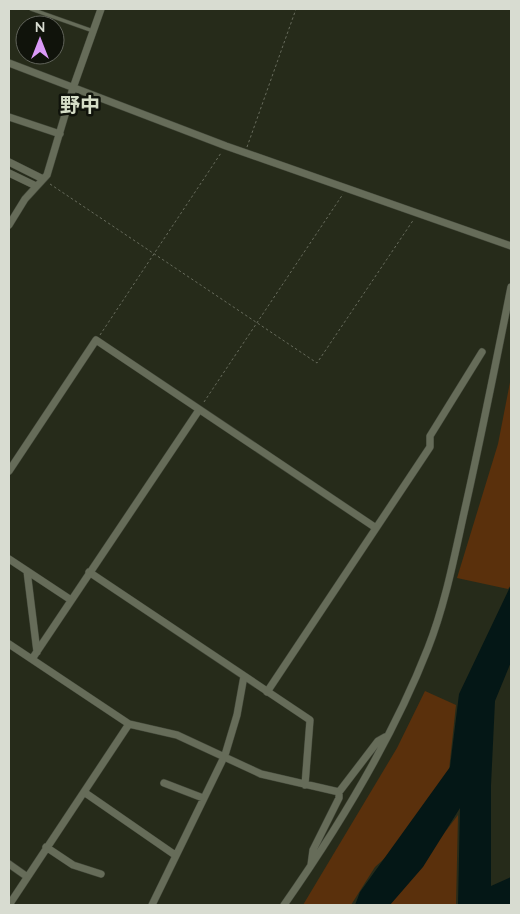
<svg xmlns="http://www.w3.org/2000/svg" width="520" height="914" font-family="Mulish,'Noto Sans JP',sans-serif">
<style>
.green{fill:#5a300c}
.water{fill:#041716}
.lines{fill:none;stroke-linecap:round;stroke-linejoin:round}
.service-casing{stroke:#43483a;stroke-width:4.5}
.minor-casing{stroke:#43483a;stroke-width:8}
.path{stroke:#676b5c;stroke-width:1;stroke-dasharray:2.5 2.5;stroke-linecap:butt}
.service{stroke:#666c59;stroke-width:3}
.minor{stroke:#666c59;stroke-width:7}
.labels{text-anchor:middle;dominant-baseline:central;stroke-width:5;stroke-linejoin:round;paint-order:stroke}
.neighbourhood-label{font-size:20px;font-weight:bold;fill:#d5ddc7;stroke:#10130b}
</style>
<rect width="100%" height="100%" fill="#262b1a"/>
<path class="green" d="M511,377v208l-3,4 -51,-11 41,-134z
M425,691l31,14 -10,93 -27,29 -44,40 -24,38h-48l94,-157z
M458,815l-2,90h-67z"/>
<path class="water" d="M511,585v77l-16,39 -4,84v101l20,-9v28h-53l2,-97 -37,59 -33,38h-35l5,-13 90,-125 9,-73z"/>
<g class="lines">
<defs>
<path id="service" d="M31,9l62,22"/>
<path id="minor" d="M9,63l217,83 285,100
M9,117l51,17
M9,162l34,17
M9,173l27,13
M9,225l16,-26 22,-24 26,-87 28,-79
M9,471l87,-131 280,188
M9,559l62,41
M27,571l10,81
M89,572l221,148 -5,65
M9,644l120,80 48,11 84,39 78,18 39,-51 7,-4
M32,659l167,-249
M267,692l163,-245v-11l52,-84
M164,783l39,15
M84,792l91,63
M46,847l27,18 28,9
M9,864l17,12
M311,865l2,-15 26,-52v-6
M9,905l120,-181
M152,905l73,-150 12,-40 7,-39
M284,905c56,-80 108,-165 144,-257 17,-43 26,-90 36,-135 17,-75 32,-151 47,-226"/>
</defs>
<use href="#service" class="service-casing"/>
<use href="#minor" class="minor-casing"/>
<path class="path" d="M247,147l49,-138
M50,184l267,179 97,-144
M100,335l121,-182
M204,402l139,-208"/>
<use href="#service" class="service"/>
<use href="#minor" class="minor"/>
</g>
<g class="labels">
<g class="neighbourhood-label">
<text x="80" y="104">野中</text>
</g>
</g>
<rect width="520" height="914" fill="none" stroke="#d8dcd1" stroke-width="20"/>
<g transform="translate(40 40)"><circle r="24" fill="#10130b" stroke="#60635a"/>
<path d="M0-4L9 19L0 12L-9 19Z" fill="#da9af7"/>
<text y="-8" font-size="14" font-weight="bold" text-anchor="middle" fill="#d8dcd1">N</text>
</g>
</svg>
